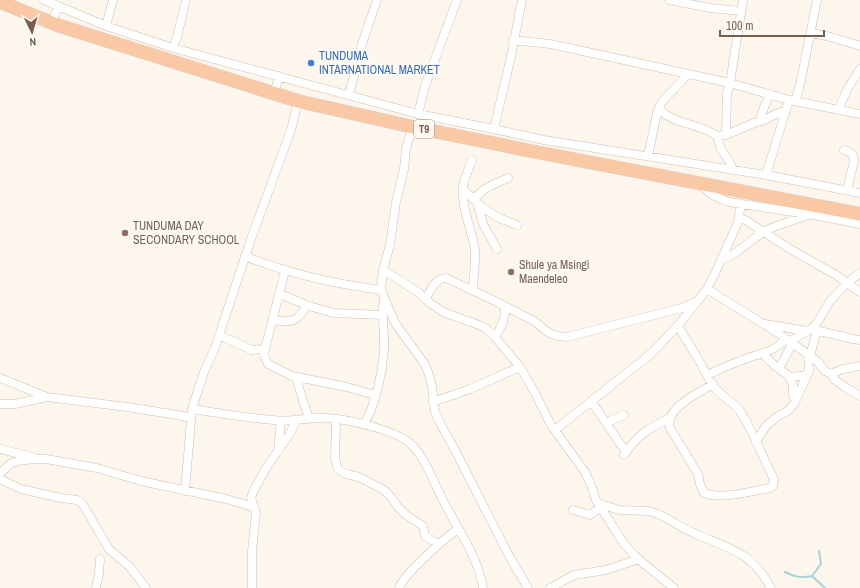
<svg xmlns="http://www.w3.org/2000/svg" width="860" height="588" font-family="'Archivo Narrow',sans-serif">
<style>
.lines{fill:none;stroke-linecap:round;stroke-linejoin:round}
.stream{stroke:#a5d3da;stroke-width:2}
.minor-casing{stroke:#d1beb0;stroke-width:9}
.trunk-casing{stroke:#dad1cd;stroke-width:14}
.minor{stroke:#fff;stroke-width:8}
.trunk{stroke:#f9c8a4;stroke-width:13}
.shop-dot{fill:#3f7fe0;stroke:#fffaf3;stroke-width:1.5}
.education-dot{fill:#8d6e63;stroke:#fffaf3;stroke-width:1.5}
.labels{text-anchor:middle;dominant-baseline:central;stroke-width:4;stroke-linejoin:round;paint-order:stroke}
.shield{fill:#fffaf3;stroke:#a28b7f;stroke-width:1}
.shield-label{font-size:11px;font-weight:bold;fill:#7a5c4d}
.shop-label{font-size:12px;fill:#366cbe;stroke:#fffaf3;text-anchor:start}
.education-label{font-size:12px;fill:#785e54;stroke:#fffaf3;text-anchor:start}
</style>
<rect width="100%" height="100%" fill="#fdf6ec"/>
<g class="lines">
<path class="stream" d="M785,572c10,5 16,6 27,4l9,-12 -2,-13
M812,576l13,12"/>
<defs>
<path id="minor" d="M44,0l62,26 67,22 245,66 76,15 50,11 222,35 94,18
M669,0l41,8 31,3
M52,23l6,-17
M106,26l7,-26
M812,33l19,4 29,9
M513,40l37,4 28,6 152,33 59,17 71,14
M173,48l4,-11 9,-37
M730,83l13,-83
M274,94l5,-18
M349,95l13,-51 15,-44
M795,101l5,-16 17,-85
M659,109c16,16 40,14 58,27l4,13 8,12 4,9
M838,110l9,-20 13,-21
M418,114l7,-28 32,-86
M760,121c1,-9 6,-18 10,-27
M413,127l-7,21 -2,21 -8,33 -6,43 -7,25 -2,20 14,33 29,40 4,9 4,14 3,26 5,11 16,29 52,102 20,34
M494,129l18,-77 10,-52
M726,135l1,-43 4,-9
M717,136l9,-1 28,-12 11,-3 9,-5 12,-5
M844,150c7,2 10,4 10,11l-7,29
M648,156l9,-43 4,-10 27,-29
M472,160c-3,8 -7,18 -9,26 -2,23 9,43 12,64 1,14 -2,27 -2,41
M766,175l23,-75
M701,184c8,11 15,13 28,18l90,14 41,8
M463,189l20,19 16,10 18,7
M474,199c9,-12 22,-15 34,-21
M477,202l6,22 14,25
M739,216l51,33 46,26 24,17
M764,232l7,-4 37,-13
M245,256c44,18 90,28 136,34
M721,260l13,-6 29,-22
M383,270l35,22 12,11 13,9 36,13 5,2 11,10 25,30 15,26 16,32 34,47 6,13 5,15 28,44 13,14 37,30
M285,271l-20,78 -1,6 4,9 24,12 55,11 28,8
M707,289l71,44 39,28 8,10 6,3 4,6 10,7 15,9
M280,294l29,12 24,7 50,2
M426,299c4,-8 9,-21 20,-21l47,22 41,21 15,12 8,3 10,1 115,-29 17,-8
M273,320c19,3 24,2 34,-15
M765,324l42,7
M678,326c6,11 14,22 20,33 6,10 11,21 17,29 7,9 18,14 25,23 14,21 22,46 34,68l-1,7 -3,2c-19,3 -48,12 -66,5l-4,-9 -2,-10 -28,-46c-6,-20 29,-35 43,-44
M811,329l42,10 7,1
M219,335l33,15 13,-1
M495,337c6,-9 11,-19 10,-30
M789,342l22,-13 6,-6 13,-22 17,-18 13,-10
M762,353l13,13 14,10 4,9v10l2,7
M810,356l7,-26
M779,369l13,-25
M831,374l12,-5 17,-3
M708,375c10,-5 21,-10 32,-14 15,-7 35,-8 45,-22
M296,377l4,14 9,28
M789,377l12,-1 7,-2
M0,378l47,19 80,10 50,8 14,3
M591,401l35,51
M433,402l37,-13 50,-22
M0,404h15l32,-7
M192,409c27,4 54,9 81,11 14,2 28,-1 42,-2 23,-2 80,11 97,27 14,14 24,43 34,61 14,27 32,51 37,82
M336,420l-1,39 3,10 8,5 13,3 25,13 7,7 7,10 8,8 17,11 2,10 13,8
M606,423l18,-8
M364,424c12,-20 18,-50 20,-73 1,-18 -3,-35 0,-53
M555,430l97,-77 29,-31 26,-33 11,-22 20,-45 3,-18
M756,442l10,-16 12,-10 10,-5 6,-7 15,-33 -1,-16
M0,449l32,8
M278,451l3,-30
M624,455c13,-19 24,-27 46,-37
M0,474l10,-10 8,-3 16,-2h12l51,9 44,13 85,18 28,8
M0,479l21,10 40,9 16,2 5,3 27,46 21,18 16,21
M185,491l7,-82 12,-37 11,-24 36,-109 40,-109 7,-29
M598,503l21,7 29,1 7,2c14,5 26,15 41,21 34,15 56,18 75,54
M573,510l17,5 11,-8
M96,588l3,-15 1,-14
M252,588v-37l4,-38 -5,-15 2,-6 13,-24 23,-33 8,-15
M399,588c4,-13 47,-51 59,-59
M550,588l24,-13 32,-5 33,-11"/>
<path id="trunk" d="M0,2l57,23 241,76 115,26 128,26 319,61"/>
</defs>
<use href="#minor" class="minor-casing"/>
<use href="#trunk" class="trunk-casing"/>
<use href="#minor" class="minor"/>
<use href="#trunk" class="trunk"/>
</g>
<circle class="shop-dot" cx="311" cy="63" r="4"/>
<g class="education-dot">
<circle cx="125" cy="233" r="4"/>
<circle cx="511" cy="272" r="4"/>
</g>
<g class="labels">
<rect class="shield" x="414" y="120" width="20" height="18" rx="3"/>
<g class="shield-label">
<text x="424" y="129">T9</text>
</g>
<g class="shop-label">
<text x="319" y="56">TUNDUMA<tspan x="319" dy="14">INTARNATIONAL MARKET</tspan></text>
</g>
<g class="education-label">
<text x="133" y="226">TUNDUMA DAY<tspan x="133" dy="14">SECONDARY SCHOOL</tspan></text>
<text x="519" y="265">Shule ya Msingi<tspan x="519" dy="14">Maendeleo</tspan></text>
</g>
</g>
<g transform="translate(32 32) rotate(175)" stroke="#fffaf3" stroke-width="3" paint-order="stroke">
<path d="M0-3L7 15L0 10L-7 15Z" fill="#7a5c4d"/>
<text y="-6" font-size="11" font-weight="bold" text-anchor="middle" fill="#7a5c4d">N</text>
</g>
<path d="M720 30v6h104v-6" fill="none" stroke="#7a5c4d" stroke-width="2"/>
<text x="726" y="30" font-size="12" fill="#7a5c4d" stroke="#fffaf3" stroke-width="3" paint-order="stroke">100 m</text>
</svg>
